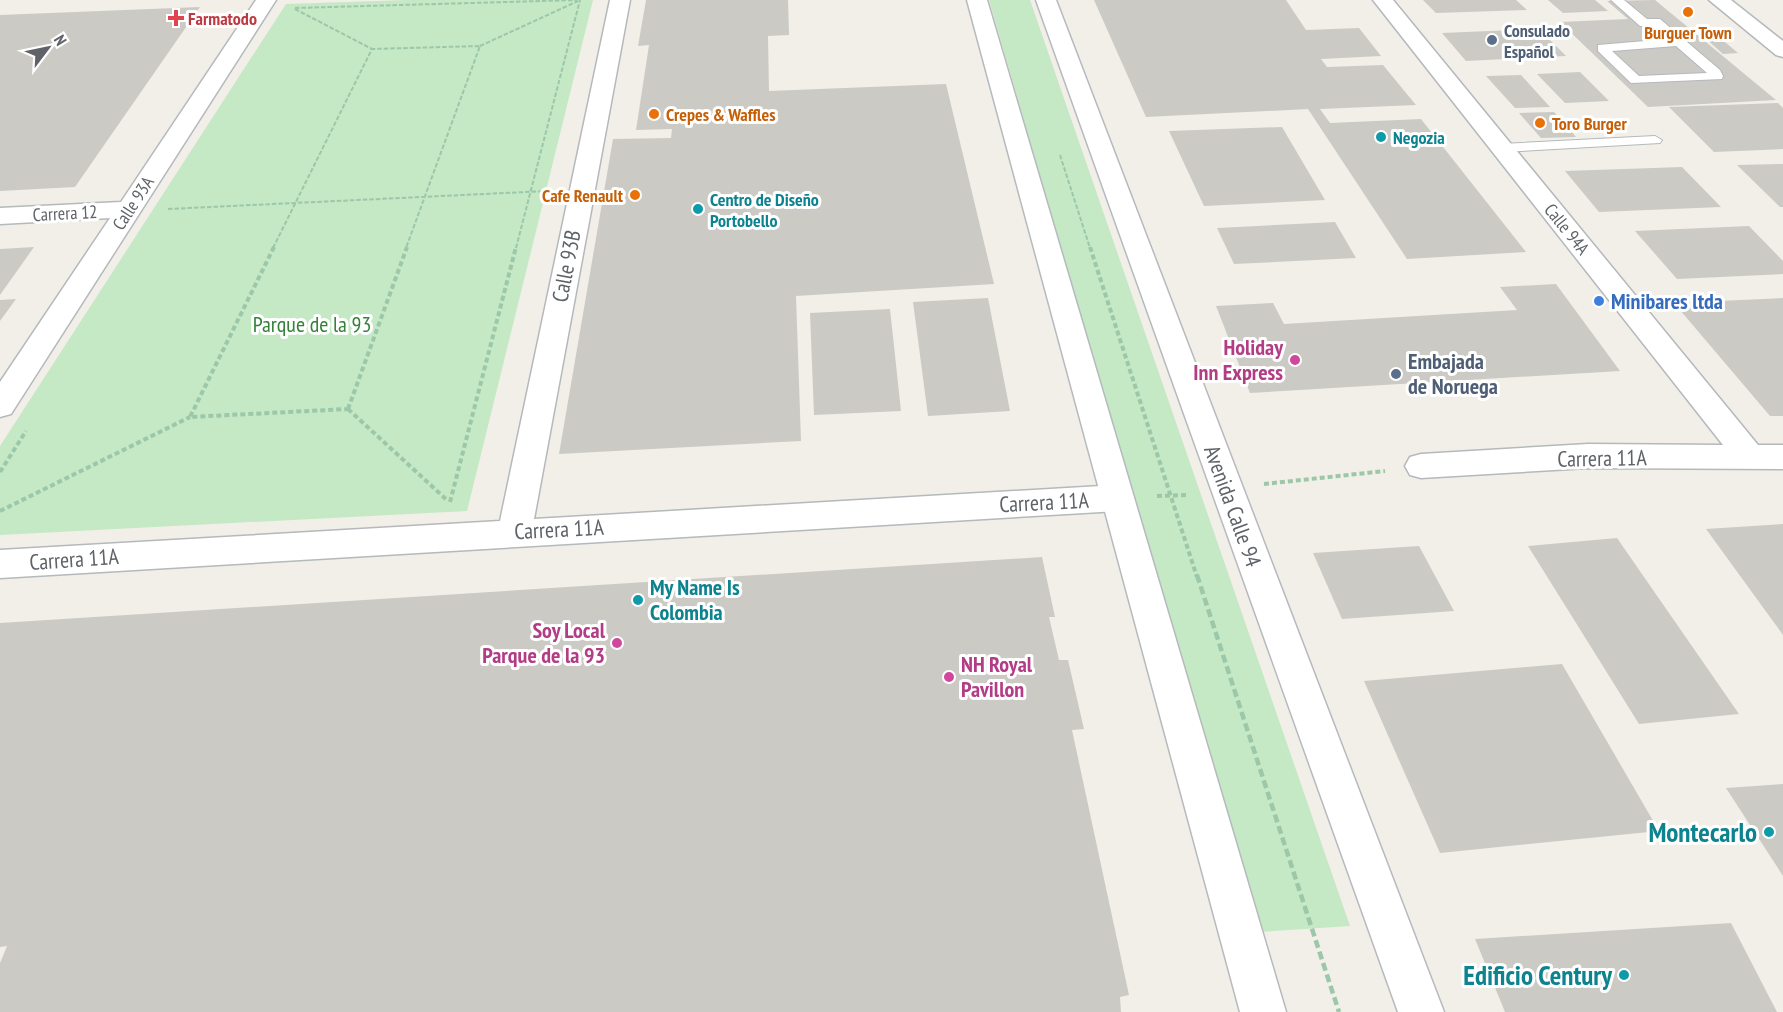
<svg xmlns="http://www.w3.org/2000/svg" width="1783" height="1012" font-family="'PT Sans Narrow',sans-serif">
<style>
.green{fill:#c5e8c5}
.building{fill:#cccac5}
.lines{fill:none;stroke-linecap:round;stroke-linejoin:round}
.service-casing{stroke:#b5b8bc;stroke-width:2}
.minor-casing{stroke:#b5b8bc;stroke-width:3}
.secondary-casing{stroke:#b6babf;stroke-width:3}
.path-far2{stroke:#9cc7a9;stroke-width:2;stroke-dasharray:4.5 2;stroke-linecap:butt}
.path-far1{stroke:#9cc7a9;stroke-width:4;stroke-dasharray:5 3;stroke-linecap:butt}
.path{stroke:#9cc7a9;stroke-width:4.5;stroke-dasharray:8 4;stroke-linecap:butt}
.service{fill:#fff;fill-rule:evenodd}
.minor{fill:#fff;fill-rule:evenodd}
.secondary{fill:#fff;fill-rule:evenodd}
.food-dot{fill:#e8710a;stroke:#fff;stroke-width:2}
.health-dot{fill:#e0444e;stroke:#fff;stroke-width:2}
.service-dot{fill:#5c6f8a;stroke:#fff;stroke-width:2}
.culture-dot{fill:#0f9aa8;stroke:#fff;stroke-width:2}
.shop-dot{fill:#3f7fe0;stroke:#fff;stroke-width:2}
.hotel-dot{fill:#d1479c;stroke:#fff;stroke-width:2}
.labels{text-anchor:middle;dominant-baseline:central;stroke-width:6;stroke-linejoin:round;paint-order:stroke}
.far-health-label{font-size:18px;font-weight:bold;fill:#be3a42;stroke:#fff;text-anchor:start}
.far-service-label{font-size:18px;font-weight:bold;fill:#4e5e75;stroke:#fff;text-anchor:start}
.far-food-label{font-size:18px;font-weight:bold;fill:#c56008;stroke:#fff;text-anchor:start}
.far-culture-label{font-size:18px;font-weight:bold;fill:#0d838f;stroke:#fff;text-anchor:start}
.far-street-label{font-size:18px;fill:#5f6368;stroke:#fff}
.street-label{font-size:22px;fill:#5f6368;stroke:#fff}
.shop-label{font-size:22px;font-weight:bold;fill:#366cbe;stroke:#fff;text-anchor:start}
.park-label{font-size:22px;fill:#348238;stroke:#fff}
.hotel-label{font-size:22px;font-weight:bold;fill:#b23c85;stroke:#fff;text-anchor:end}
.service-label{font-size:22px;font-weight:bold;fill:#4e5e75;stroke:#fff;text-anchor:start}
.culture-label{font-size:22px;font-weight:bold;fill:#0d838f;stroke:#fff;text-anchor:start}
.near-culture-label{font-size:27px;font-weight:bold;fill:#0d838f;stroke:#fff;text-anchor:end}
</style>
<rect width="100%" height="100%" fill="#f1efe8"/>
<path class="green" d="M408,0h185l-126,511 -467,24v-89l286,-442z
M989,0h41l320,926 -90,6z"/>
<path class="building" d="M646,0h142l1,35 -21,1 1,55 177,-7 48,200 -198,12 5,145 -242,13 54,-315 58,-1 1,-9 -36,1 13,-85 -11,1z
M1094,0h192l20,30 53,-2 22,28 -60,3 6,8 56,-2 33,40 -96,4 10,14 91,-4 105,133 -119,7 -99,-150 -162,8z
M1423,0h93l11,10 -91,3z
M1548,0h47l13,11 -45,2z
M1655,0l121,100 -128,7 -88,-85 68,-3 -21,-18z
M200,7l-125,180 -75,4v-176z
M1539,29l27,27 -100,5 -24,-28z
M1704,37h15l19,16 -15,1z
M1580,72l29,29 -44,2 -28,-29z
M1521,75l29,32 -35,1 -29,-32z
M1778,103l5,5v41l-69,3 -45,-45z
M1554,112l22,25 -35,1 -22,-25z
M1282,127l43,73 -121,6 -35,-75z
M1783,164v43h-3l-43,-42z
M1682,167l39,40 -122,5 -34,-41z
M1335,222l21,36 -122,6 -17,-36z
M1749,226l34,35v13l-106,5 -42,-48z
M34,247l-34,48v-46z
M1556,284l64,87 -370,22 -34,-87 57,-3 11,21 233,-14 -17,-23z
M988,298l22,113 -82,5 -15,-114z
M1783,298v118h-13l-96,-113z
M16,299l-16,22v-21z
M890,309l11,102 -87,4 -4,-102z
M1783,524v111l-77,-106z
M1617,538l122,176 -100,10 -111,-178z
M1419,546l35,65 -112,8 -29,-66z
M1042,557l13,60h-6l10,43h9l16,69 -12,1 57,265 -9,2 1,15h-1121v-49l7,-17 -7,1v-324z
M1562,664l97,167 -219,22 -76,-172z
M1783,784v92l-57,-88z
M1731,923l46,89h-272l-30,-73z"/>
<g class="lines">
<defs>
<path id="service" d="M1611,0h13l23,19h13l60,51 3,6 -1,3 -91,4 -33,-32v-6l71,-6 -16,-13h-13zM1676,46l31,27 -68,3 -27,-25z
M1655,136l7,4 -2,3 -158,9 -7,-4 7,-4z"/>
<path id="minor" d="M256,0h20l-265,414 -11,3v-35l110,-164 -110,6v-16l121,-6z
M610,0h20l-96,519 584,-34 12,4 4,9 -4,9 -12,4 -1118,67v-28l500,-29z
M1373,0h20l365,445h25v24l-195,-1 -167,10 -11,-3 -5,-9 5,-9 11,-3 167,-10 135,1z
M1709,0h22l52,41v16l-7,-2z"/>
<path id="secondary" d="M967,0h20l299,1012h-46z
M1036,0h20l388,1012h-46z"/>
</defs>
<use href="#service" class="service-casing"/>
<use href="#minor" class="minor-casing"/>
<use href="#secondary" class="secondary-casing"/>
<path class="path-far2" d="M295,8l282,-8
M295,9l77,40
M480,46l98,-45
M1060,155l30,93
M168,209l379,-18
M273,248l99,-199 108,-3 -74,202
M516,248l64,-248"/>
<path class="path-far1" d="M274,247l-84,170 158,-8
M1090,247l107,330
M348,409l100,92
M348,409l59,-162
M0,472l26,-41
M1264,484l121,-13
M1157,496l32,-1
M450,502l66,-255
M0,511l190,-94"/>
<path class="path" d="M1197,575l142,437"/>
<use href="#service" class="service"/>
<use href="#minor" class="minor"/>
<use href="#secondary" class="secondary"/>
</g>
<g class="food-dot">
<circle cx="1688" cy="12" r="6"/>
<circle cx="654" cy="114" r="6"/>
<circle cx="1540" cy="123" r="6"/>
<circle cx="635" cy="195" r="6"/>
</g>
<path class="health-dot" d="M173 9h6v6h6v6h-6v6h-6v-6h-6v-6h6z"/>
<g class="service-dot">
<circle cx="1492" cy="40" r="6"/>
<circle cx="1396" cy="374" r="6"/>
</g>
<g class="culture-dot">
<circle cx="1381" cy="137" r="6"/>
<circle cx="698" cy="209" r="6"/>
<circle cx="638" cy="600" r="6"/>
<circle cx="1769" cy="832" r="6"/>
<circle cx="1624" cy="975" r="6"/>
</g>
<circle class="shop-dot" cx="1599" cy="301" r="6"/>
<g class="hotel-dot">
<circle cx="1295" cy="360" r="6"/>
<circle cx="617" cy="643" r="6"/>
<circle cx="949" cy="677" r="6"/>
</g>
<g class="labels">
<g class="far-health-label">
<text x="188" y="18">Farmatodo</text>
</g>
<g class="far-service-label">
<text x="1504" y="30">Consulado<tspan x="1504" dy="21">Español</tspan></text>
</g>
<g class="far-food-label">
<text x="1688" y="32" text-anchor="middle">Burguer Town</text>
<text x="666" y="114">Crepes &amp; Waffles</text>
<text x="1552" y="123">Toro Burger</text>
<text x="623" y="195" text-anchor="end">Cafe Renault</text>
</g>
<g class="far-culture-label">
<text x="1393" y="137">Negozia</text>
<text x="710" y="199">Centro de Diseño<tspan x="710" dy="21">Portobello</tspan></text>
</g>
<g class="far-street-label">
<text transform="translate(133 203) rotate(-57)">Calle 93A</text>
<text transform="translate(65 213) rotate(-3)">Carrera 12</text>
<text transform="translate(1567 229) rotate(51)">Calle 94A</text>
</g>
<g class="street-label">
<text transform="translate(566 266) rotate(-79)">Calle 93B</text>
<text transform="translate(1602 458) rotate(-1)">Carrera 11A</text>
<text transform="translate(1044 502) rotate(-3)">Carrera 11A</text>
<text transform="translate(1233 506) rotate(70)">Avenida Calle 94</text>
<text transform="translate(559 529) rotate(-3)">Carrera 11A</text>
<text transform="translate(74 559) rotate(-4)">Carrera 11A</text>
</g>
<g class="shop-label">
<text x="1611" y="301">Minibares ltda</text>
</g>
<g class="park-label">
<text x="312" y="324">Parque de la 93</text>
</g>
<g class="hotel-label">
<text x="1283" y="347">Holiday<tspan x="1283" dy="25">Inn Express</tspan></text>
<text x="605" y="630">Soy Local<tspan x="605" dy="25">Parque de la 93</tspan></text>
<text x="961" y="664" text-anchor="start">NH Royal<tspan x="961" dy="25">Pavillon</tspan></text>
</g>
<g class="service-label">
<text x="1408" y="361">Embajada<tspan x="1408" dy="25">de Noruega</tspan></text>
</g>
<g class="culture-label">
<text x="650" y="587">My Name Is<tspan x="650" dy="25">Colombia</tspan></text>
</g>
<g class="near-culture-label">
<text x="1757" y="832">Montecarlo</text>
<text x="1612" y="975">Edificio Century</text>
</g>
</g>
<g transform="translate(48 48) rotate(58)" stroke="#ffffff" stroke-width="4.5" paint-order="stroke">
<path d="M0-4.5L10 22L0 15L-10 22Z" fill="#5f6368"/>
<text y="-9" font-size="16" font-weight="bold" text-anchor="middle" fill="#5f6368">N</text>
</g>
</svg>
